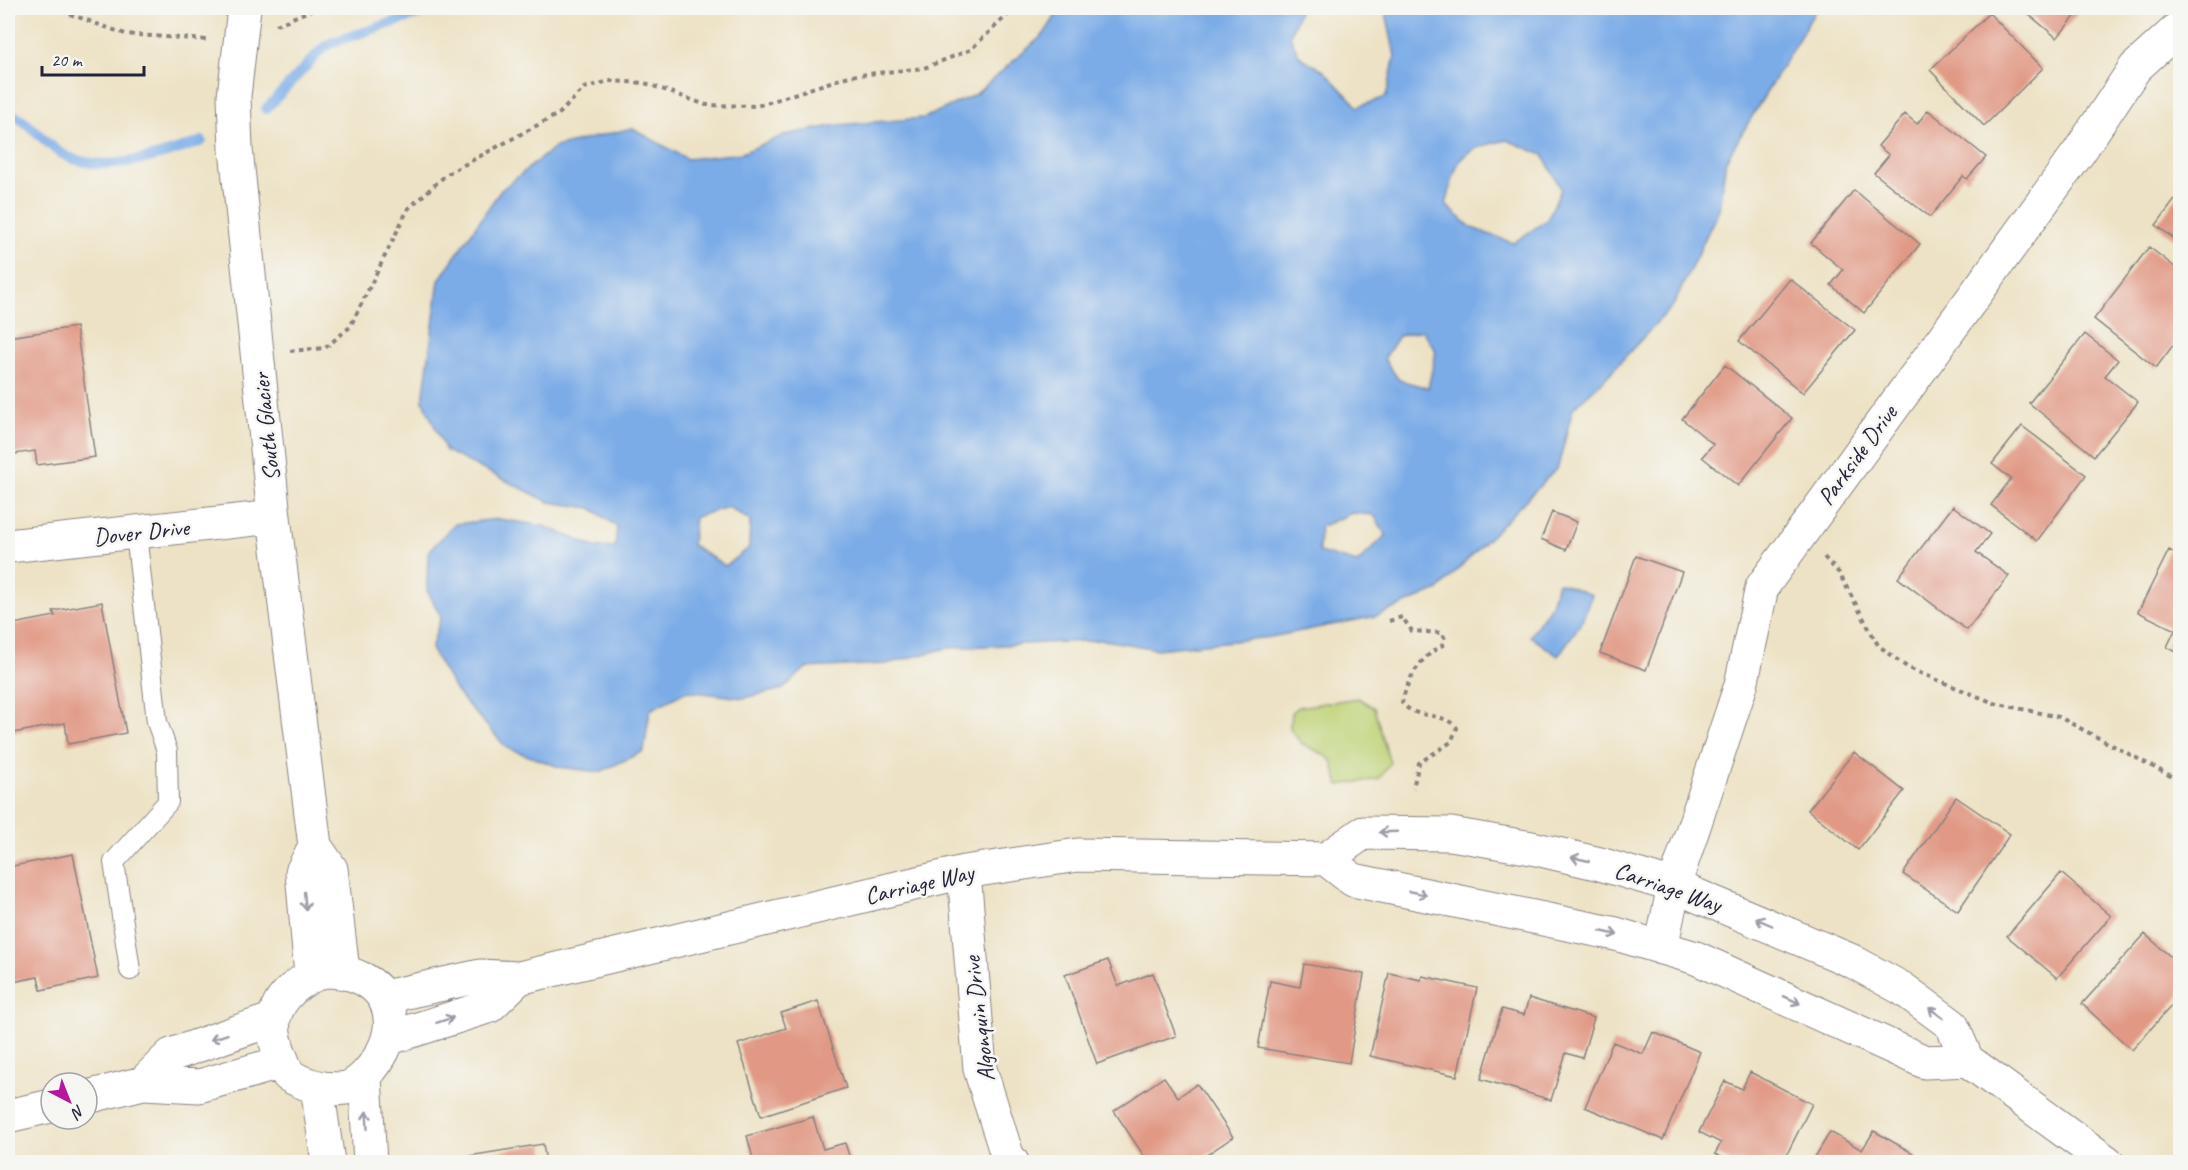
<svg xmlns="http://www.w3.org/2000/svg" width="2188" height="1170" font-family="Caveat,sans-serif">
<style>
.green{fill:#bdd275;stroke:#707a58;stroke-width:1.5}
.water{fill:#7cace7;stroke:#4f6791;stroke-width:1.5;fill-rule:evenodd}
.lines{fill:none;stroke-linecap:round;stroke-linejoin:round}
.stream{stroke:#7cace7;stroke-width:10}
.building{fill:#e19985}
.lane-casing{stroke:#888280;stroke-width:22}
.street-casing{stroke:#888280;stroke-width:35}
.path{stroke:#888280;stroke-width:4;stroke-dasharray:4.5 4.5;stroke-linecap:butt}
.lane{stroke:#fff;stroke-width:20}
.street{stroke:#fff;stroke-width:33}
.oneway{stroke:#9c9ca7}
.labels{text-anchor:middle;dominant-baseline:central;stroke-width:5;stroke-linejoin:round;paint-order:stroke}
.street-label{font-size:24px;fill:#22223b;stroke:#f6f6f2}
</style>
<rect width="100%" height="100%" fill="#f6f6f2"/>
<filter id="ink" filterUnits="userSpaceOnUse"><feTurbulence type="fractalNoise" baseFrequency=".0167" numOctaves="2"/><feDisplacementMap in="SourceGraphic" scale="12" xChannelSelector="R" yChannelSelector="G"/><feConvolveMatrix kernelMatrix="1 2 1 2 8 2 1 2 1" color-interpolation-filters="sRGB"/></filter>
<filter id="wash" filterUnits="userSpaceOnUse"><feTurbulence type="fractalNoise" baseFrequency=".008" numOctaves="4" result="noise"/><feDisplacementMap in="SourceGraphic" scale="24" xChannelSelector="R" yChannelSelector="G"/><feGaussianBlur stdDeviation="1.35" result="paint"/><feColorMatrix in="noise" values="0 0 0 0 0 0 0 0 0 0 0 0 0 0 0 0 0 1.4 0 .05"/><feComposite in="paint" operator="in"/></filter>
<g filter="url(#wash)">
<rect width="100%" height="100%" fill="#ede2c5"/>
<path class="green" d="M1358,698l16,10 16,55 -11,16 -40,6 -7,-24 -9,-7 -21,-10 -12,-15 1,-16 8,-6z"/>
<path class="water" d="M1061,8h239l-10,28 9,20 25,15 34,36 28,-10 9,-41 -10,-48h432l-91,152 -7,49 -45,95 -72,78 -29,26 -15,59 -120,123 -61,26 -106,21 -114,12 -53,-9 -157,8 -61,16 -80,4 -23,21 -39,9 -57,-7 -37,19 -6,41 -44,21 -41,-5 -52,-19 -50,-55 -26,-44 10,-32 -14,-27 1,-38 27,-28 44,-5 45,7 53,22 18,-1 2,-20 -26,-19 -42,-6 -103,-51 -23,-50 16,-121 61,-89 55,-44 77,-19 55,31 55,-6 43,-18 53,-10 86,-7 52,-24 68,-60zM1507,140l36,15 18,34 -14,31 -34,23 -41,-15 -26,-23c13,-49 9,-54 61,-65zM1422,330l14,21 -8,37 -29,-8 -15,-21 15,-23zM728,507l22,13 -1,28 -24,18 -33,-21 3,-28zM1352,513l22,2 12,20 -29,28 -38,-11 1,-25z
M1558,582l34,13 -11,28 -23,33 -28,-20 20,-29z"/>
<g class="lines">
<path class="stream" d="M266,109l57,-61 10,-6 105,-34
M8,113c16,4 34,26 47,36 38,30 107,7 147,-8"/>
</g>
<g id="blocks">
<path class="building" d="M2021,8h61l-25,30z
M1989,13l54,55 -59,58 -54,-56z
M1928,110l58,47 -19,22 -4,-3 -33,41 -56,-44 15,-18 -11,-9 27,-32 12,10z
M1854,190l66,54 -56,69 -33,-28 12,-15 -32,-27z
M2180,193v50l-24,-18z
M2149,247l31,24v65l-24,32 -62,-49z
M1790,279l65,51 -52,63 -64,-52z
M76,327l19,130 -58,8 -2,-14 -27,4v-118z
M2085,334l33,26 -13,16 33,26 -44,54 -65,-53z
M1725,365l67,53 -54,68 -36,-29 11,-13 -31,-25z
M2022,426l64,49 -49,66 -46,-36 20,-26 -19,-15z
M1953,506l37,28 -14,18 33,24 -42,54 -69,-52z
M1552,512l25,10 -11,28 -25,-11z
M2169,550l11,6v98l-13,-7 8,-17 -37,-18z
M1636,556l46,16 -36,98 -46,-17z
M102,602l24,131 -58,11 -3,-21 -57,11v-109l47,-9 -2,-5z
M1854,752l50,39 -46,59 -50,-40z
M1956,797l54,37 -52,77 -55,-37z
M73,854l25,124 -57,12 -3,-13 -30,6v-116z
M2061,873l50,43 -54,62 -50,-42z
M2145,934l35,31v31l-48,54 -50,-46z
M1108,960l10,26 35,-13 23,63 -79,28 -32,-89z
M1304,964l60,10 -15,89 -91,-15 12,-67 30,6z
M1389,973l32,7 1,-4 55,12 -20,88 -87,-20z
M1529,998l65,20 -12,40 -16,-5 -15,47 -70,-21 21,-70 22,6z
M818,1001l28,87 -85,28 -23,-72 48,-16 -5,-15z
M1653,1032l47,20 -37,88 -78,-33 28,-65 30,12z
M1750,1072l62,32 -29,58h-52l-16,-8 6,-11 -22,-11 26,-51 17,8z
M1164,1077l14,20 19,-13 36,53 -37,25h-48l-34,-51z
M813,1117l10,32 22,-6 6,19h-97l-7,-26z
M1874,1131l42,24 -5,7h-99l18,-30 32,18z
M543,1144l3,18h-83l-1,-5z"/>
</g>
</g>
<g filter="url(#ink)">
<use href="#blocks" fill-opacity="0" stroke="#888280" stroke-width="1.5"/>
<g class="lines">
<defs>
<path id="lane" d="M130,970l-16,-108 54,-60 -1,-51 -10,-29 -21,-189"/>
<path id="street" d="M244,8l-10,88 2,53 38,368 41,329 16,23 12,102
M8,546l266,-29
M1326,859l27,21 263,54 80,24 229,104 42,-2
M964,872l16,197 27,86 5,7
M1661,948l13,-62 67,-201 21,-98 317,-435 56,-84 45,-41
M324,971c62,-1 87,50 47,98 -6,8 -16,17 -25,19 -21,3 -41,-3 -58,-13 -6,-17 -17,-37 -14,-56 5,-24 29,-41 50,-48z
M311,975l-9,-103 13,-26
M384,997l96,-21 39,2 445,-106 114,-17 248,4 37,-26 88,1 81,14 68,16 74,22 178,75 51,28 49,36 15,35 140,102
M390,1038l100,-32 29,-28
M365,1077l5,85
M143,1083l28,-28 103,-36
M317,1087l11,75
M87,1097l56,-14 56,3 84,-24
M8,1116l43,-10"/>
</defs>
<use href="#lane" class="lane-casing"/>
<use href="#street" class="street-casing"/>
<path class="path" d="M53,8l72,26 82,6
M276,25l40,-17
M290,351l35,-3 25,-21 58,-118 39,-35 113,-61 24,-25 25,-7 36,2 61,22 51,1 92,-30 75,-8 46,-18 45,-42
M1824,557l15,16 39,72 30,23 86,35 65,14 121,64
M1389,621l13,-4 10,14 30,2 3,6 -2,6c-22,11 -36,34 -41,58 15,18 40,7 55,25l-6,14 -32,21 -6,25"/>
<use href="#lane" class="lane"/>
<use href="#street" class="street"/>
</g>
<defs><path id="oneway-shaft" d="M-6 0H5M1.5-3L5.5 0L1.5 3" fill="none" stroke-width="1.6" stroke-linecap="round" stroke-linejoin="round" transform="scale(1.5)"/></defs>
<g class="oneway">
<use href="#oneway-shaft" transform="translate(1388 832) rotate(178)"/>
<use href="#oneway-shaft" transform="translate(1580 859) rotate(-167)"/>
<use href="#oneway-shaft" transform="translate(1418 893) rotate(12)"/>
<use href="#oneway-shaft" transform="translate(305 901) rotate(84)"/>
<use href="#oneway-shaft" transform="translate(1764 922) rotate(-157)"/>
<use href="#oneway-shaft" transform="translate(1609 933) rotate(13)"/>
<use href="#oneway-shaft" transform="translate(1792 1000) rotate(25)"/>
<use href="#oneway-shaft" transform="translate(1936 1013) rotate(-144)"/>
<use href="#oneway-shaft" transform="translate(445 1020) rotate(-18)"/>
<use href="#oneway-shaft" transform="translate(219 1037) rotate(161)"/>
<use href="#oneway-shaft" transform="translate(367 1120) rotate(-93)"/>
</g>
</g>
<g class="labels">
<g class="street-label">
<text transform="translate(266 427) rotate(-96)">South Glacier</text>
<text transform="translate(1857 455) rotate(-54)">Parkside Drive</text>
<text transform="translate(141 532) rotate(-6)">Dover Drive</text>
<text transform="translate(919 884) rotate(-13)">Carriage Way</text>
<text transform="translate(1668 887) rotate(19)">Carriage Way</text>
<text transform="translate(979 1019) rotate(-97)">Algonquin Drive</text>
</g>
</g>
<rect width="2188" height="1170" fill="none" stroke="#f6f6f2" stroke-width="30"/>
<g transform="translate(69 1101) rotate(138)"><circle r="28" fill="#f6f6f2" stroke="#a1a1a9" stroke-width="1.5"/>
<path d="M0-4.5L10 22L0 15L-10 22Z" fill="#b5179e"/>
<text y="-9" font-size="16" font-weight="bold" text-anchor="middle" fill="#22223b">N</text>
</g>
<path d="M42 66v9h102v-9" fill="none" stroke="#22223b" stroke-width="3"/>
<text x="51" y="66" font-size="18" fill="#22223b" stroke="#f6f6f2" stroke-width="4.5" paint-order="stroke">20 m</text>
</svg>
